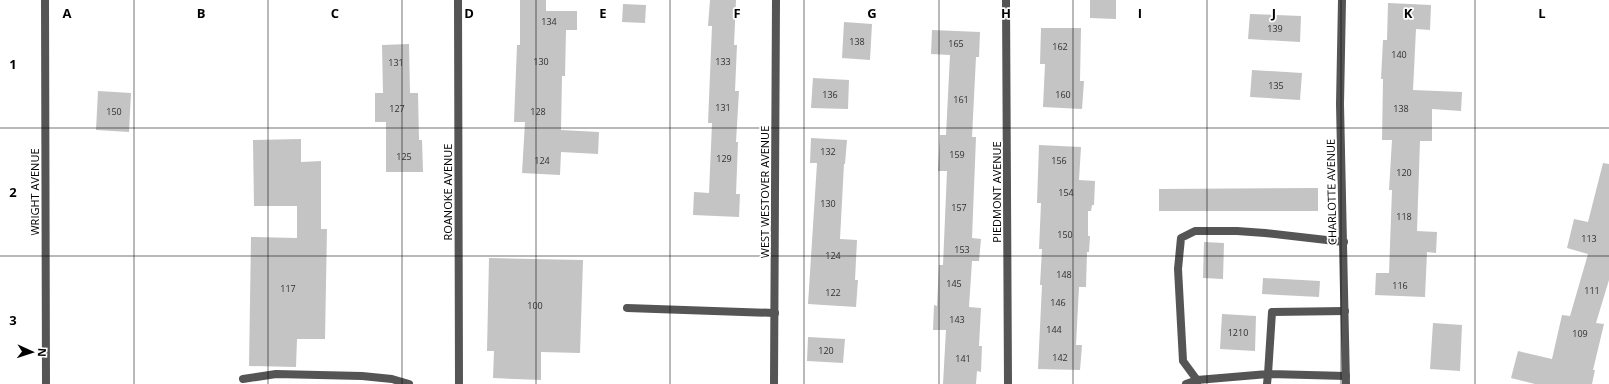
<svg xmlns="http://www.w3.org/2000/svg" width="1609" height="384" font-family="'Open Sans',sans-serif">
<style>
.building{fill:#c4c4c4}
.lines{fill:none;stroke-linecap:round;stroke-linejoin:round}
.service{stroke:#555;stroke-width:8}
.minor{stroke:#555;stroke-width:8}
.grid{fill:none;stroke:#000;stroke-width:1;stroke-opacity:0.55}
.labels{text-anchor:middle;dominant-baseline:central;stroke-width:3.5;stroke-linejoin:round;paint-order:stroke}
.number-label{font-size:9px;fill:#313131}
.street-label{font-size:11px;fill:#000;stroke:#fff}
.grid-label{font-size:13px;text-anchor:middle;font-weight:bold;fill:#000;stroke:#fff;stroke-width:3.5;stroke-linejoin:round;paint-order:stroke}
</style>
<rect width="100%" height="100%" fill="#fff"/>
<path class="building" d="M520,0h26v11h31v19h-11l-1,46h-3l-1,54 38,2 -1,22 -37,-2 -1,23 -38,-2 3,-51h-11l3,-77h3z
M710,0h26l-2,45h3l-2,46h4l-3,51h2l-2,52h4l-1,23 -46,-2 1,-23 15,1 3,-70h-4l4,-97h-4z
M1090,0h26v19l-26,-1z
M1388,3l43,2 -1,25 -14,-1 -3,61 49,2 -1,19 -29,-2v32h-12l-3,90 20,1 -1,21 -9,-1 -2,45 -50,-2 1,-22h13l3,-83h-3l3,-50h-10l1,-61h-2l2,-39h4z
M623,4l23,1 -1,18 -23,-1z
M1250,14l51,2 -1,26 -52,-3z
M844,22l28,2 -2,36 -28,-2z
M1041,28h40l-1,53h4l-2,28 -39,-2 2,-43h-5z
M932,30l48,2 -1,25h-3l-4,80h4l-4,101 9,1 -2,22h-7l-3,46 12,1 -2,38h3l-1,26 -4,-1 -1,13h-33l3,-54h-13l1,-25 3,1 2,-41h4l4,-94h-9l2,-36h6l4,-80 -19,-1z
M409,44l1,49h8l1,47h3l1,32h-37v-50h-11v-29h8l-1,-48z
M1252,70l50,3 -2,27 -50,-3z
M813,78l36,2 -1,29 -37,-1z
M98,91l33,2 -2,39 -33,-2z
M811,138l36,2 -2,24h-1l-4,75 17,1 -2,40h3l-2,27 -48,-3 9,-141h-7z
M301,139v23l20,-1v68h6l-2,110h-28l-1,28 -47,-1 2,-129 46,1v-32h-43l-1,-66z
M1039,145l42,2 -2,33 16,1 -1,24h-2l-1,6h-3v25h2l-1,16h-2l-1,35h-7l-3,58h6l-2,25 -42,-1 4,-84h-2l2,-36h-3l2,-46h-4z
M1603,163l6,1v116l-13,43 8,1 -11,46h2l-3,14h-57l-24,-6 7,-27 34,8 10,-44 8,1 18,-62 -21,-6 7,-29 14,3z
M1318,188v23h-159v-22z
M1204,242l20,1 -1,36 -20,-1z
M489,258l94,2 -3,93 -39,-1v28l-48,-2 1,-27h-7z
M1263,278l57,3 -1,16 -57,-3z
M1222,314l34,2 -1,35 -35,-2z
M1433,323l29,2 -2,46 -30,-2z
M808,337l37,2 -2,24 -36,-2z"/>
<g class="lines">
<path class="service" d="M627,308l148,5
M243,379l33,-5 86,2 30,3 17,5
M1186,384l11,-4 71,-6 4,-62 73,-1
M1197,384v-4l-14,-19 -5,-92 3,-31 14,-7h42l28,2 79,9
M1267,384l1,-10 78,2"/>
<path class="minor" d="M45,0l1,384
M458,0l1,384
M1006,0l2,384
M1342,0l-2,104 6,280
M774,384l2,-384"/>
</g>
<path class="grid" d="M134,0v384M268,0v384M402,0v384M536,0v384M670,0v384M804,0v384M939,0v384M1073,0v384M1207,0v384M1341,0v384M1475,0v384M0,128h1609M0,256h1609"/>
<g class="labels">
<g class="number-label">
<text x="549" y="21">134</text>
<text x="1275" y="28">139</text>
<text x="857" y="41">138</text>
<text x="956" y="43">165</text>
<text x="1060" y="46">162</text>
<text x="1399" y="54">140</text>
<text x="541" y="61">130</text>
<text x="723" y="61">133</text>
<text x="396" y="62">131</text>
<text x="1276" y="85">135</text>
<text x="830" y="94">136</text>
<text x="1063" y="94">160</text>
<text x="961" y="99">161</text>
<text x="723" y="107">131</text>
<text x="397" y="108">127</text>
<text x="1401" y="108">138</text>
<text x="114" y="111">150</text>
<text x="538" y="111">128</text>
<text x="828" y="151">132</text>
<text x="957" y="154">159</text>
<text x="404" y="156">125</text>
<text x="724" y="158">129</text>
<text x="542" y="160">124</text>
<text x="1059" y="160">156</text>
<text x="1404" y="172">120</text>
<text x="1066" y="192">154</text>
<text x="828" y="203">130</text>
<text x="959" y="207">157</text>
<text x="1404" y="216">118</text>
<text x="1065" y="234">150</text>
<text x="1589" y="238">113</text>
<text x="962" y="249">153</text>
<text x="833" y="255">124</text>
<text x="1064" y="274">148</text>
<text x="954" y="283">145</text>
<text x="1400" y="285">116</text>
<text x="288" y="288">117</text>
<text x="1592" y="290">111</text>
<text x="833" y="292">122</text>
<text x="1058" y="302">146</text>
<text x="535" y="305">100</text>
<text x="957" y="319">143</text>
<text x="1054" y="329">144</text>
<text x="1238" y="332">1210</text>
<text x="1580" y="333">109</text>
<text x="826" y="350">120</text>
<text x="1060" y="357">142</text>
<text x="963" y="358">141</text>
</g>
<g class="street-label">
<text transform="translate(34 192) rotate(-90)">WRIGHT AVENUE</text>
<text transform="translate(447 192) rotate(-90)">ROANOKE AVENUE</text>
<text transform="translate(764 192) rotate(-90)">WEST WESTOVER AVENUE</text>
<text transform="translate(996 192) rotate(-90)">PIEDMONT AVENUE</text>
<text transform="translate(1331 192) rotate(-91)">CHARLOTTE AVENUE</text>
</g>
</g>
<g class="grid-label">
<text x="67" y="18">A</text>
<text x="201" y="18">B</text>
<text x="335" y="18">C</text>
<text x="469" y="18">D</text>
<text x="603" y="18">E</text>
<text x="737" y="18">F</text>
<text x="872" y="18">G</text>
<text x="1006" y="18">H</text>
<text x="1140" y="18">I</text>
<text x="1274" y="18">J</text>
<text x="1408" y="18">K</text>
<text x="1542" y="18">L</text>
<text x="13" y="69">1</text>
<text x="13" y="197">2</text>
<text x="13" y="325">3</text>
</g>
<g transform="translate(32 352) rotate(93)" stroke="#ffffff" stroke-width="3" paint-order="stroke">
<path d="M0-3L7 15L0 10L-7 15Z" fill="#000000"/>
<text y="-6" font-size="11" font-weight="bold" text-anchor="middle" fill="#000000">N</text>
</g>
</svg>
